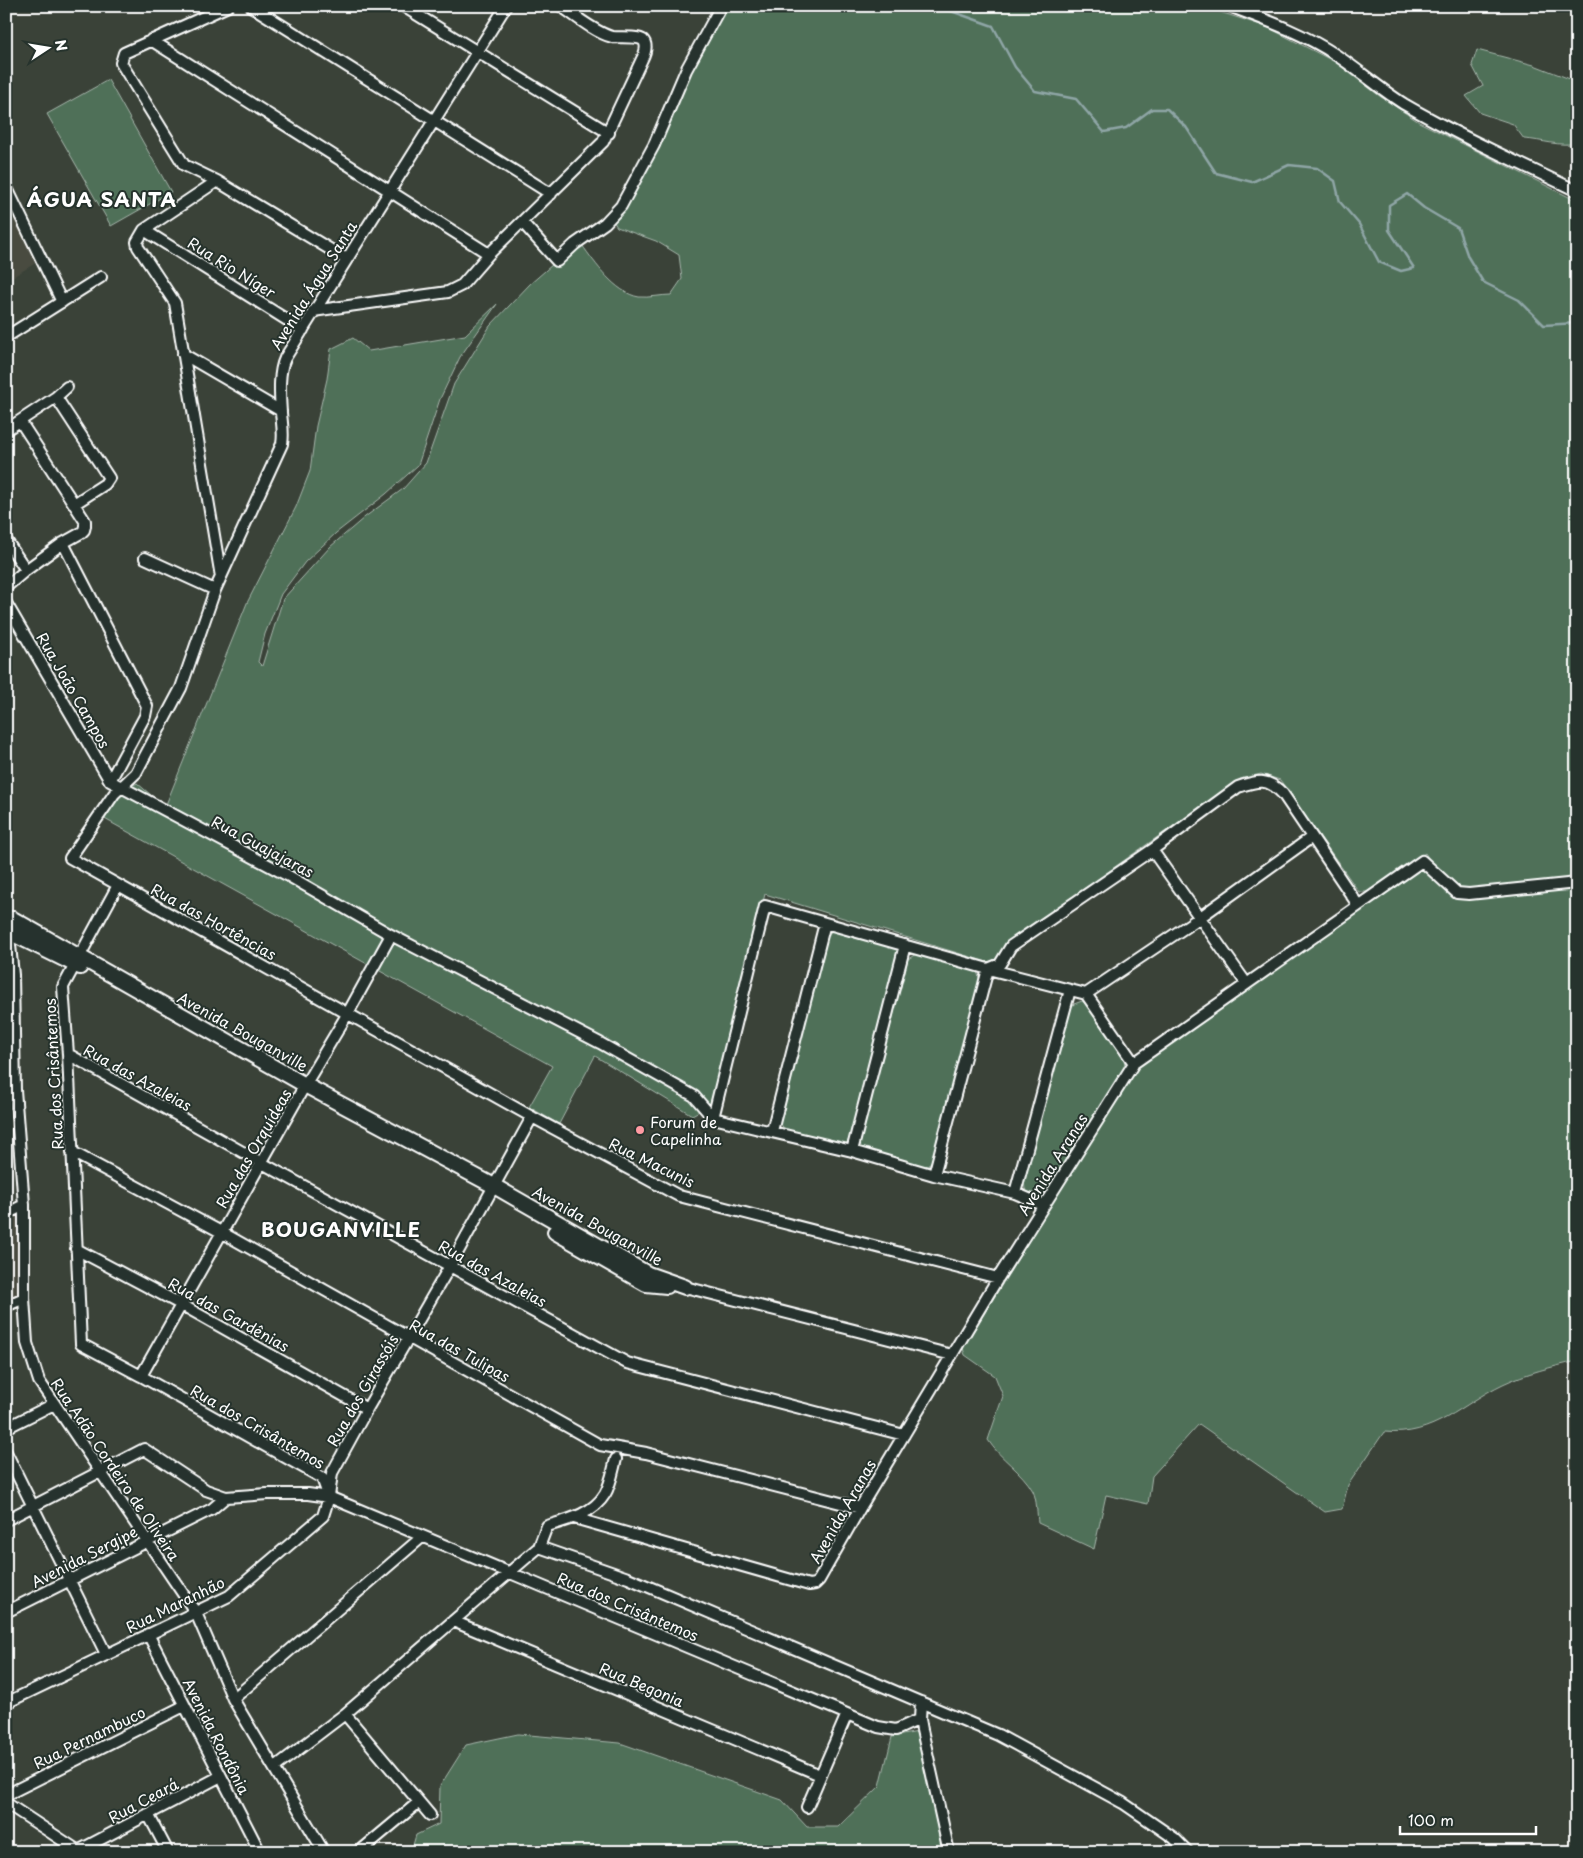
<svg xmlns="http://www.w3.org/2000/svg" width="1583" height="1858" font-family="'Playpen Sans',sans-serif">
<style>
.built{fill:#484c40}
.green{fill:#4f6f59;stroke:#a7b7ac}
.lines{fill:none;stroke-linecap:round;stroke-linejoin:round}
.stream{stroke:#8fa6a6;stroke-width:2.5}
.minor-casing{stroke:#fff;stroke-width:14}
.tertiary-casing{stroke:#fff;stroke-width:18}
.minor{stroke:#26332d;stroke-width:10}
.tertiary{stroke:#26332d;stroke-width:14}
.poi-dot{fill:#ff9aa2;stroke:#26332d;stroke-width:2}
.labels{text-anchor:middle;dominant-baseline:central;stroke-width:4;stroke-linejoin:round;paint-order:stroke}
.street-label{font-size:15px;fill:#fff;stroke:#26332d}
.poi-label{font-size:15px;fill:#fff;stroke:#26332d;text-anchor:start}
.district-label{font-size:20px;font-weight:bold;letter-spacing:1px;fill:#fff;stroke:#26332d}
</style>
<rect width="100%" height="100%" fill="#3a4238"/>
<filter id="ink" filterUnits="userSpaceOnUse"><feTurbulence type="fractalNoise" baseFrequency=".02" numOctaves="2"/><feDisplacementMap in="SourceGraphic" scale="10" xChannelSelector="R" yChannelSelector="G"/><feConvolveMatrix kernelMatrix="1 2 1 2 8 2 1 2 1" color-interpolation-filters="sRGB"/></filter>
<g filter="url(#ink)">
<path class="built" d="M6,193l33,68 -33,20z
M18,1213l2,80 -14,7v-82z"/>
<path class="green" d="M718,6h483l66,21 68,35 46,35 38,25 158,79v1160c-25,6 -51,12 -74,23 -42,20 -68,53 -119,48l-36,53 -6,24 -17,3 -126,-88 -47,52 -4,28 -42,-9 -12,54 -56,-26c-1,-9 -1,-23 -5,-32 -11,-20 -33,-32 -45,-51l15,-44 -8,-20 -30,-21 -2,-7 173,-281 294,-206 -5,-8 -57,39h-9l-79,-112 -19,-6 -21,5 -232,163 -12,18 -9,2 -222,-68 -53,210 -20,11 -97,-59 -36,68 -30,-17 23,-41 -451,-249 16,-21 20,-13 28,24 82,-204 49,-96 14,-36 6,-45 11,-47 4,-30 22,-11 16,13 96,-16 32,-31 -37,53 -20,42 -22,66 -32,29 -50,39 -31,29 -24,32 -16,40 -7,28 4,4 21,-67 47,-52 35,-30 38,-28 23,-26 28,-79 36,-58 40,-42 38,-33 14,-6c13,18 33,48 57,52 10,1 22,-2 32,-2l11,-16 -3,-24 -23,-14 -39,-14 -7,-11 29,-35z
M1477,50l57,15 41,16 2,3v59c-17,4 -35,-3 -53,-4l-11,-15 -33,-11 -14,-17 17,-10 -11,-21z
M108,80l63,112 -60,34 -64,-112z
M834,930l62,18 2,5 -48,185 -5,7 -56,-14 -5,-2 -5,-8 49,-187z
M916,954l57,14 4,3 3,10 -47,177 -5,8h-6l-58,-17 -3,-2 -1,-6 48,-182z
M1082,1001l7,5 35,52 1,9 -78,123 -6,3h-13l-3,-4 -1,-8 45,-171 5,-6z
M918,1732l25,120h-532l5,-17 23,-11 1,-38 26,-41 52,-11 102,9 162,57 25,27h31l42,-41 12,-49z"/>
<g class="lines">
<path class="stream" d="M937,6l56,20 22,41 20,24 41,8 28,33 22,-4 26,-19h15l19,18 30,46 36,9 37,-17 28,3 18,13 5,21 19,22 20,38 22,9 13,-3 -25,-38v-25l18,-11 17,14 34,20 10,29 15,25 36,18 25,25 33,-2"/>
<defs>
<path id="minor" d="M228,6l-104,47 -3,10 63,102 33,16 129,78
M251,6l300,188
M403,6l206,127
M506,6l-221,352c-7,15 -5,38 -4,55 1,11 3,21 1,31l-67,146 -34,98 -45,85 -22,21 -44,64 462,259 147,79 319,82
M1229,6c37,14 74,27 107,49 23,15 44,34 68,49 55,32 115,59 173,87
M151,40l338,214
M217,181l-73,49 -7,12 1,5 37,56 46,274
M6,186l56,116
M522,222l35,39 18,-17 30,-21 16,-17 33,-61 32,-75 35,-64
M144,230l159,100
M313,311l135,-19 14,-7 27,-31 114,-112 39,-83c3,-6 6,-14 1,-19 -5,-4 -24,-2 -31,-3 -16,-4 -37,-21 -51,-31
M6,337l95,-60
M183,354l98,57
M56,397l53,81 -4,6 -31,20
M6,430l50,-33 11,-10
M6,540l20,30
M63,543l84,163 -2,10 -35,65
M145,558l70,32
M6,587l20,-17 37,-27 18,-10 3,-3 1,-4v-5l-11,-17 -54,-83
M6,603l104,178 177,94 104,60 209,108 94,53 19,22 139,33 82,24 81,18 28,12
M1152,850l94,133
M118,885l-55,102 5,67 13,290 60,32 181,102 7,19 549,230 18,3 24,-11
M8,925l5,50 2,115 9,115v93l3,45 12,38 157,232 37,86 91,153
M1086,994l113,-76 113,-81
M68,1054l194,109 365,200 277,72
M713,1118l52,-212 223,63 98,25 48,69
M772,1131l53,-208
M852,1151l53,-206
M72,1152l149,80 379,213 46,8 214,55
M934,1175l54,-206 12,-5 11,-18 141,-96 86,-63c21,-7 30,-9 45,7l75,111
M1015,1193l55,-203
M6,1214l18,-9
M76,1249l106,56 185,104
M685,1287l267,68
M6,1306l18,-8
M141,1376l164,-291 43,-72 43,-78
M6,1428l48,-24
M6,1452l100,202
M574,1518l235,67 6,-1 4,-4 41,-72 138,-230 136,-215 288,-202 35,32 12,1 108,-11
M6,1520l138,-71 62,41 20,7 41,-3h41l21,3
M539,1547l89,31 370,157 125,68 51,35 14,14
M6,1612l206,-103 14,-12
M453,1621l367,154
M148,1634l112,218
M233,1699l189,-162
M921,1702l-1,17 2,11 27,122
M6,1703l223,-107 94,-80 6,-19 3,-24 35,-64 83,-143 82,-149
M345,1714l85,101
M274,1768l71,-54 194,-167 8,-21c21,-6 46,-12 58,-32 6,-10 8,-24 11,-35
M6,1795l178,-89
M6,1803l74,49
M807,1807l40,-93
M148,1814l20,38
M78,1851l143,-75
M359,1852l60,-50"/>
<path id="tertiary" d="M7,919h6l292,166 189,101 154,88 37,13
M6,928l9,7 65,32
M555,1232l91,52 21,2"/>
</defs>
<use href="#minor" class="minor-casing"/>
<use href="#tertiary" class="tertiary-casing"/>
<use href="#minor" class="minor"/>
<use href="#tertiary" class="tertiary"/>
</g>
</g>
<circle class="poi-dot" cx="640" cy="1130" r="5"/>
<g class="labels">
<g class="street-label">
<text transform="translate(232 267) rotate(32)">Rua Rio Níger</text>
<text transform="translate(313 285) rotate(-58)">Avenida Água Santa</text>
<text transform="translate(74 690) rotate(60)">Rua João Campos</text>
<text transform="translate(263 846) rotate(28)">Rua Guajajaras</text>
<text transform="translate(214 921) rotate(29)">Rua das Hortências</text>
<text transform="translate(243 1031) rotate(29)">Avenida Bouganville</text>
<text transform="translate(53 1074) rotate(-93)">Rua dos Crisântemos</text>
<text transform="translate(138 1077) rotate(29)">Rua das Azaleias</text>
<text transform="translate(253 1148) rotate(-60)">Rua das Orquídeas</text>
<text transform="translate(652 1162) rotate(26)">Rua Macunis</text>
<text transform="translate(1052 1164) rotate(-58)">Avenida Aranas</text>
<text transform="translate(598 1225) rotate(29)">Avenida Bouganville</text>
<text transform="translate(493 1273) rotate(29)">Rua das Azaleias</text>
<text transform="translate(229 1314) rotate(29)">Rua das Gardênias</text>
<text transform="translate(460 1350) rotate(29)">Rua das Tulipas</text>
<text transform="translate(362 1390) rotate(-60)">Rua dos Girassóis</text>
<text transform="translate(258 1426) rotate(30)">Rua dos Crisântemos</text>
<text transform="translate(116 1469) rotate(56)">Rua Adão Cordeiro de Oliveira</text>
<text transform="translate(842 1511) rotate(-60)">Avenida Aranas</text>
<text transform="translate(84 1556) rotate(-27)">Avenida Sergipe</text>
<text transform="translate(175 1604) rotate(-26)">Rua Maranhão</text>
<text transform="translate(628 1606) rotate(23)">Rua dos Crisântemos</text>
<text transform="translate(642 1684) rotate(23)">Rua Begonia</text>
<text transform="translate(217 1736) rotate(63)">Avenida Rondônia</text>
<text transform="translate(89 1737) rotate(-26)">Rua Pernambuco</text>
<text transform="translate(143 1800) rotate(-28)">Rua Ceará</text>
</g>
<g class="poi-label">
<text x="650" y="1121">Forum de<tspan x="650" dy="17">Capelinha</tspan></text>
</g>
<g class="district-label">
<text x="102" y="199">ÁGUA SANTA</text>
<text x="341" y="1229">BOUGANVILLE</text>
</g>
</g>
<rect width="1583" height="1858" fill="none" stroke="#26332d" stroke-width="25"/>
<rect x="12" y="12" width="1558" height="1833" fill="none" stroke="#fff" stroke-width="2" filter="url(#ink)"/>
<g transform="translate(48 48) rotate(78)" stroke="#26332d" stroke-width="4" paint-order="stroke">
<path d="M0-4L9 19L0 12L-9 19Z" fill="#ffffff"/>
<text y="-8" font-size="14" font-weight="bold" text-anchor="middle" fill="#ffffff">N</text>
</g>
<path d="M1400 1826v8h136v-8" fill="none" stroke="#ffffff" stroke-width="2.5"/>
<text x="1408" y="1826" font-size="15" fill="#ffffff" stroke="#26332d" stroke-width="4" paint-order="stroke">100 m</text>
</svg>
